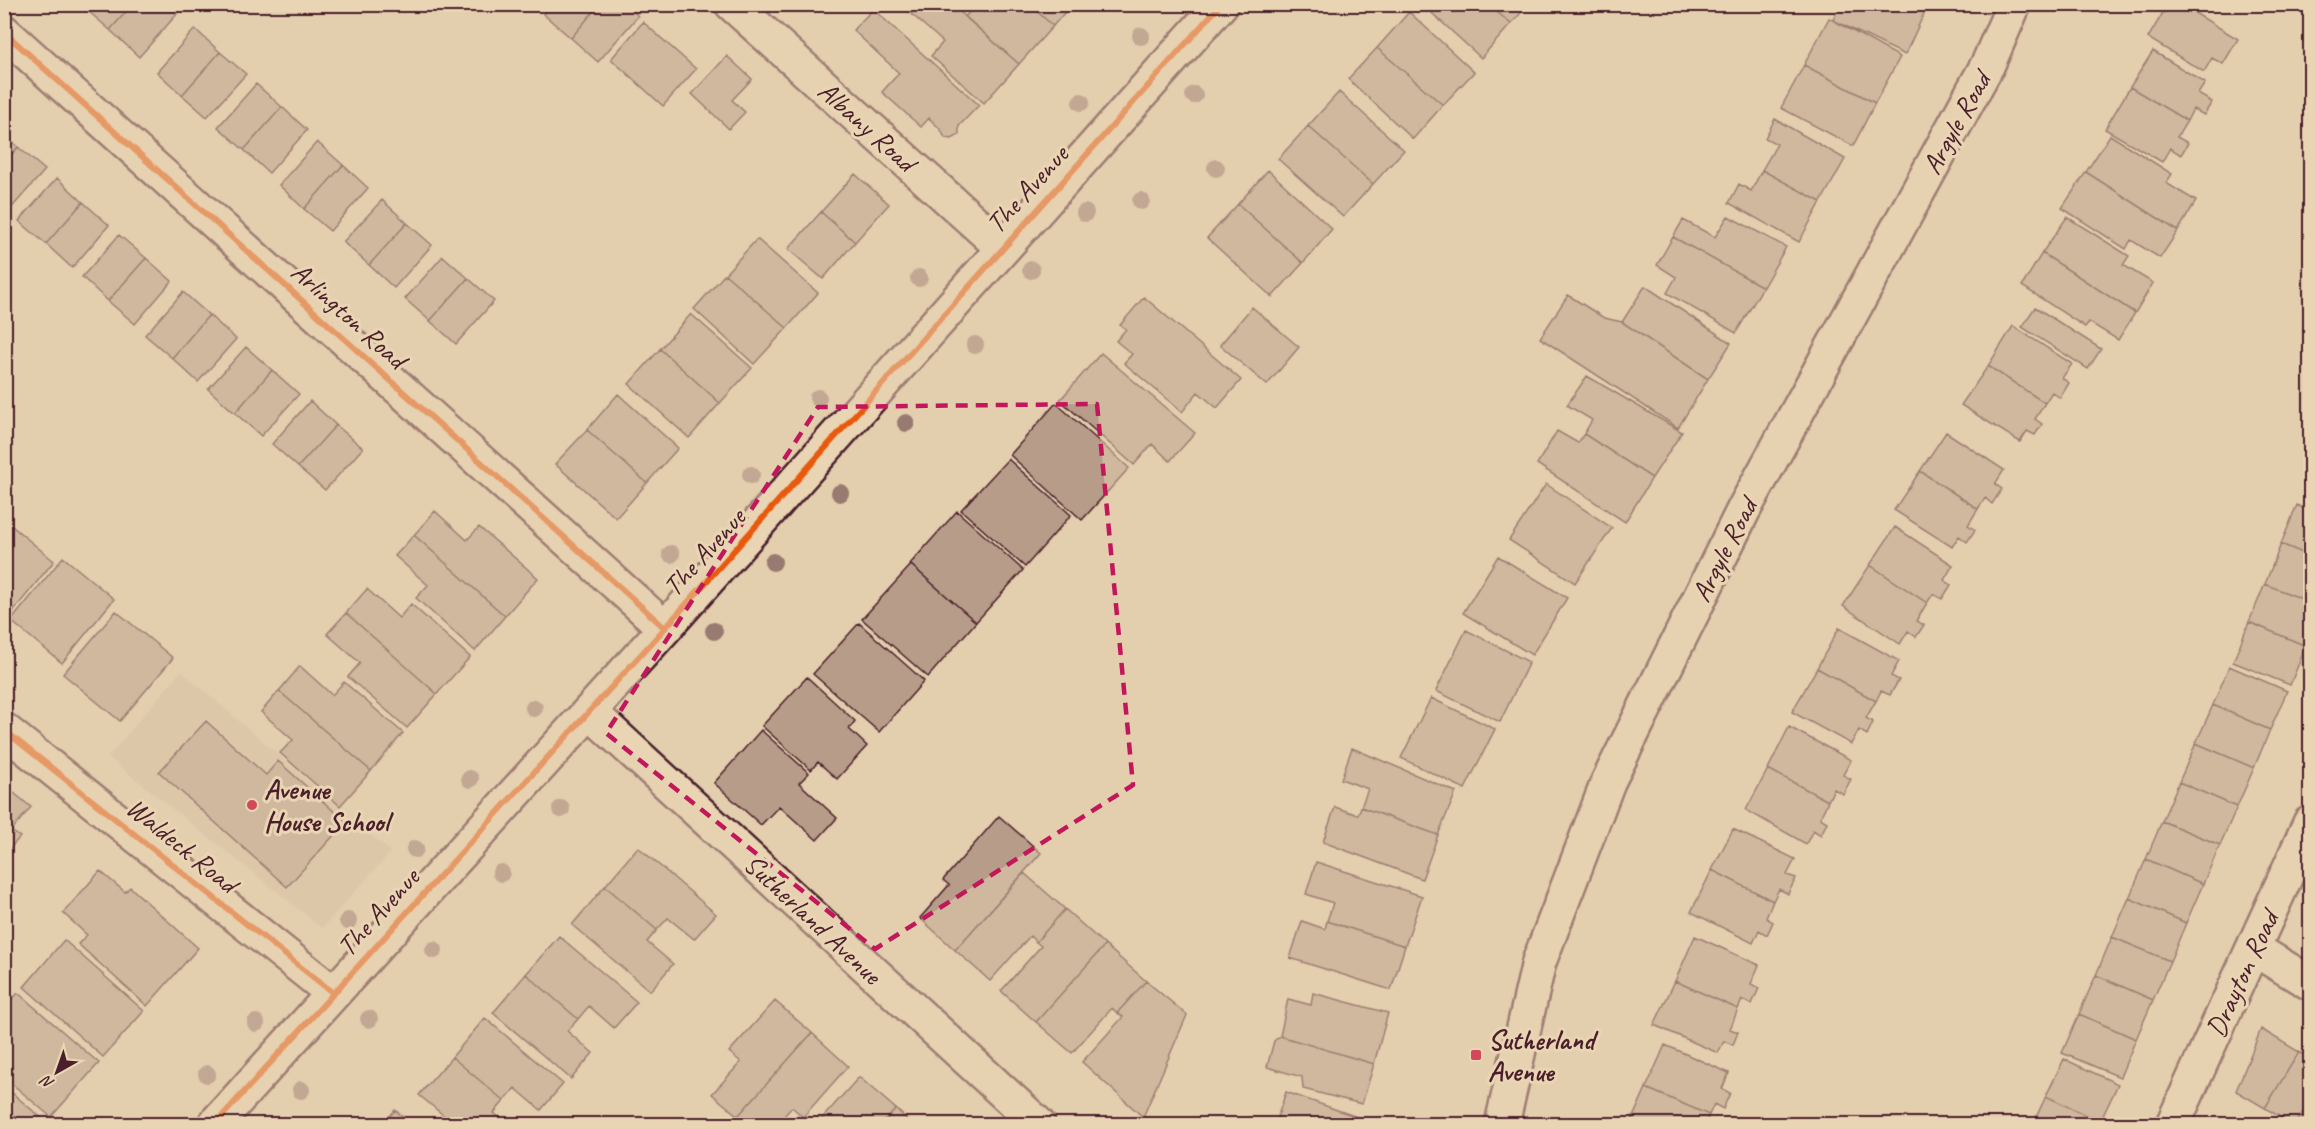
<svg xmlns="http://www.w3.org/2000/svg" width="2315" height="1129" font-family="Caveat,sans-serif">
<style>
.built{fill:#d6bfa3}
.building{fill:#b79d89;stroke:#4a1f2b;stroke-width:1.5}
.lines{fill:none;stroke-linecap:round;stroke-linejoin:round}
.minor-casing{stroke:#4a1f2b;stroke-width:38}
.secondary-casing{stroke:#4a1f2b;stroke-width:38}
.minor{stroke:#e9d5b3;stroke-width:33}
.secondary{stroke:#e9d5b3;stroke-width:33}
.cycleway-casing{stroke:#e9d5b3;stroke-width:10}
.cycleway{stroke:#e8590c;stroke-width:6}
.tree{fill:#997a6f}
.marked{fill:none;stroke:#c2185b;stroke-width:4.5;stroke-dasharray:12 8;stroke-linejoin:round}
.poi-dot{fill:#d1495b;stroke:#e9d5b3;stroke-width:2}
.labels{text-anchor:middle;dominant-baseline:central;stroke-width:6;stroke-linejoin:round;paint-order:stroke}
.street-label{font-size:28px;fill:#4a1f2b;stroke:#e9d5b3}
.poi-label{font-size:28px;font-weight:bold;fill:#4a1f2b;stroke:#e9d5b3;text-anchor:start}
</style>
<rect width="100%" height="100%" fill="#e3ceae"/>
<filter id="ink" filterUnits="userSpaceOnUse"><feTurbulence type="fractalNoise" baseFrequency=".0167" numOctaves="2"/><feDisplacementMap in="SourceGraphic" scale="12" xChannelSelector="R" yChannelSelector="G"/><feConvolveMatrix kernelMatrix="1 2 1 2 8 2 1 2 1" color-interpolation-filters="sRGB"/></filter>
<g filter="url(#ink)">
<path class="built" d="M181,671l210,181 -69,76 -214,-171z"/>
<path class="building" d="M80,4h53l-23,26z
M133,4h34l10,10 -38,43 -29,-27z
M551,4h49l-29,34 -28,-24z
M600,4h26l12,12 -40,46 -27,-24z
M914,4h37l68,60 -35,39 -53,-47 12,-14 -35,-31z
M976,4h53l24,22 -34,38 -54,-47z
M1029,4h43l-19,22z
M1422,4h66l23,20 -30,34z
M1488,4h41l-18,20z
M1840,4h77l9,5 -21,46 -72,-35z
M2168,4h12l58,35 -15,25 -11,-6 -8,14 -56,-34z
M873,9l106,96 -20,21v9l-7,4 -7,-1 -4,-8 -12,-12 -8,9 -39,-35 17,-19 -46,-43z
M1409,12l65,60 -31,33 -66,-57z
M1829,18l71,39 -25,46 -71,-38z
M643,22l53,47 -33,37 -52,-47z
M195,29l25,23 -38,43 -25,-23z
M1377,48l66,57 -30,34 -65,-60z
M2153,51l52,32 -7,11 14,8 -8,13 -11,-6 -6,12 -57,-34z
M220,52l26,22 -39,43 -25,-22z
M727,56l25,23 -20,21 13,12 -16,17 -37,-35z
M1804,65l71,38 -22,43 -72,-38z
M256,84l26,23 -38,43 -26,-23z
M2130,87l57,34 -10,16 11,6 -7,12 -11,-7 -8,14 -57,-33z
M1339,92l65,58 -31,34 -65,-58z
M282,107l25,23 -38,43 -25,-23z
M1775,119l70,40 -24,43 -59,-32 15,-26 -12,-6z
M1308,126l65,58 -30,33 -65,-58z
M4,134l14,13 -14,16z
M2110,135l62,39 -6,9 30,18 -18,30 -92,-59z
M317,142l26,23 -39,44 -25,-24z
M18,147l27,23 -38,43 -3,-3v-47z
M343,165l25,23 -38,43 -26,-22z
M1268,170l64,59 -29,34 -65,-59z
M1762,170l59,32 -22,40 -70,-39 10,-19 12,7z
M2086,172l92,59 -18,27 -29,-18 -5,9 -64,-41z
M855,174l34,30 -34,38 -34,-30z
M57,178l26,24 -37,42 -27,-23z
M382,200l25,23 -38,42 -26,-23z
M83,202l26,23 -37,43 -26,-24z
M1238,204l65,59 -31,34 -65,-59z
M821,212l34,30 -32,37 -35,-30z
M1728,216l58,31 -23,40 -90,-50 10,-17 32,17z
M2067,217l62,39 -6,9 30,18 -18,30 -93,-60z
M407,223l25,22 -38,43 -25,-23z
M119,235l27,23 -38,43 -26,-24z
M1673,237l90,50 -27,46 -69,-40 9,-16 -19,-12z
M757,239l61,54 -31,35 -62,-54z
M2042,253l93,60 -17,27 -29,-18 -4,5 -63,-41z
M443,256l25,22 -38,43 -25,-22z
M146,258l26,23 -37,43 -27,-23z
M725,274l62,54 -33,36 -60,-55z
M468,278l26,23 -38,43 -26,-23z
M1645,286l86,57 -23,36 -86,-57z
M183,292l26,23 -37,43 -27,-23z
M1568,295l36,23 18,4 86,57 -30,49 -138,-90z
M1144,297l97,83 -24,28 -19,-16 -16,20 -58,-49 8,-9 -16,-13 10,-12 -6,-4z
M1252,307l47,40 -32,38 -47,-40z
M2035,307l66,42 -13,20 -66,-42z
M691,314l61,54 -32,35 -60,-54z
M209,315l27,24 -38,43 -26,-24z
M2013,326l59,38 -10,14 7,5 -9,15 -8,-6 -7,11 -57,-37z
M246,347l26,23 -37,43 -27,-24z
M660,349l60,54 -31,35 -60,-54z
M1101,353l94,80 -25,28 -18,-17 -18,21 -74,-65z
M1988,366l57,37 -10,16 7,5 -7,11 -8,-4 -7,11 -59,-37z
M272,370l27,24 -38,42 -26,-23z
M1587,376l95,56 -30,46 -68,-44 8,-14 -25,-15z
M618,394l60,54 -31,35 -60,-53z
M310,401l26,24 -38,42 -26,-23z
M1056,403l73,65 -47,52 -72,-65z
M336,425l27,23 -38,42 -27,-23z
M587,430l60,53 -31,35 -61,-54z
M1557,431l21,12 6,-9 68,44 -27,44 -88,-58z
M1946,432l58,38 -9,14 7,5 -10,15 -7,-6 -7,11 -58,-38z
M1008,459l63,56 -46,52 -64,-57z
M1920,471l58,38 -10,16 7,5 -8,12 -8,-6 -7,11 -58,-37z
M2310,477v34l-6,-3z
M1546,484l66,44 -37,55 -66,-43z
M2297,505l13,6v45l-29,-12z
M435,511l32,29 12,-13 59,51 -33,38 -91,-81z
M957,511l66,59 -47,52 -66,-58z
M7,522l47,39 -48,59 -2,-94z
M1895,527l58,38 -9,15 7,5 -9,14 -9,-5 -6,9 -57,-38z
M414,535l91,81 -30,35 -59,-53 12,-13 -33,-29z
M2281,544l29,12v46l-45,-18z
M1498,556l69,42 -35,57 -69,-42z
M63,557l51,42 -52,64 -51,-42z
M911,565l65,57 -48,55 -66,-58z
M1870,565l57,38 -11,18 8,4 -8,12 -8,-6 -8,13 -57,-38z
M2265,584l45,18v34l-4,10 -57,-24z
M367,589l32,29 12,-14 59,53 -33,37 -91,-81z
M116,611l57,47 -53,63 -57,-47z
M346,613l91,81 -30,34 -59,-51 12,-14 -33,-29z
M2249,622l57,24 -16,39 -57,-23z
M859,623l65,58 -45,51 -66,-58z
M1839,628l60,33 -8,15 8,4 -9,15 -9,-4 -5,10 -59,-33z
M1466,630l63,32 -29,60 -64,-31z
M300,666l32,29 12,-13 59,51 -32,38 -92,-80z
M2229,666l58,25 -17,39 -57,-25z
M1817,668l59,33 -10,17 7,4 -6,13 -8,-5 -8,14 -59,-32z
M807,677l48,44 -6,8 18,17 -30,33 -19,-17 -7,8 -49,-44z
M279,691l92,80 -31,35 -60,-53 13,-13 -32,-28z
M1431,698l64,31 -30,60 -64,-31z
M2213,705l57,25 -16,38 -58,-25z
M206,721l60,54 12,-14 68,61 -59,65 -128,-115z
M1789,727l62,33 -8,15 8,4 -8,15 -9,-5 -6,12 -60,-32z
M761,730l48,43 -10,10 38,35 -20,22 -38,-34 -18,19 -47,-42z
M2196,743l58,25 -17,39 -58,-25z
M1352,748l104,44 -18,43 -77,-28 7,-18 -27,-10z
M1768,769l60,32 -8,17 7,4 -6,13 -8,-5 -7,14 -60,-34z
M2179,782l58,25 -17,38 -58,-24z
M9,789l22,18 -20,24 9,6 -16,18v-60z
M1335,807l23,8 3,-8 77,28 -16,44 -99,-37z
M999,816l42,37 -86,97 -35,-32 29,-33 -6,-5z
M2162,821l58,24 -17,39 -57,-25z
M1733,829l62,30 -8,16 9,3 -8,16 -9,-5 -6,12 -61,-31z
M638,847l78,67 -22,25 -26,-21 -11,12 -52,-44z
M2146,859l57,25 -17,39 -57,-25z
M1316,862l106,34 -17,50 -78,-25 6,-18 -27,-9z
M1712,870l61,31 -7,17 7,4 -6,13 -8,-5 -6,13 -62,-31z
M100,871l25,21 5,-5 68,61 -51,58 -69,-62 9,-9 -24,-22z
M1024,873l41,36 -29,33 -6,-6 -40,45 -35,-31z
M605,886l52,44 -10,12 26,22 -23,27 -78,-66z
M2129,898l57,25 -16,38 -58,-24z
M1065,909l40,36 -69,77 -35,-31 40,-45 -5,-4z
M1302,921l23,8 2,-8 78,25 -14,44 -101,-32z
M559,936l78,66 -23,26 -25,-22 -11,13 -52,-45z
M1695,936l64,29 -8,19 8,4 -7,16 -10,-4 -4,9 -63,-28z
M2112,937l58,24 -17,39 -57,-25z
M64,940l80,71 -41,46 -79,-70z
M1105,945l41,36 -29,32 -5,-5 -40,45 -36,-31z
M526,974l52,45 -11,12 26,22 -22,26 -78,-66z
M2096,975l57,25 -17,39 -57,-25z
M1146,981l41,34 -44,102 -61,-55 41,-45 -6,-4z
M1675,981l63,28 -8,20 8,3 -5,13 -9,-4 -6,12 -64,-28z
M18,993l81,70 -48,54 -47,-40v-69z
M1313,993l75,20 -14,51 -94,-28 8,-37 23,6z
M775,1001l37,32 -74,83 -26,-22 29,-32 -12,-10z
M2079,1014l57,25 -16,38 -58,-24z
M485,1018l78,66 -22,26 -26,-22 -11,13 -52,-44z
M2261,1029l38,23 -34,56 -29,-17z
M812,1033l36,33 -45,51 -11,-10 -15,17h-30l-9,-8z
M1280,1036l94,28 -12,40 -59,-15 -1,-12 -35,-10 7,-26z
M1665,1045l64,28 -7,16 8,4 -7,16 -9,-5 -5,11 -63,-27z
M2299,1052l11,7v41l-14,24h-4l-27,-16z
M452,1057l52,44 -10,12 14,11h-54l-35,-29z
M2064,1059l54,25 -18,38 -54,-26z
M859,1077l37,32 -14,15h-65z
M4,1086l42,36 -3,2h-39z
M1646,1088l63,27 -4,9h-75z
M1286,1092l77,27 -1,5h-87z
M2046,1096l54,26 -2,2h-65z
M2310,1100v24h-14z
M896,1109l16,15h-30z
M395,1110l17,14h-29z"/>
<g class="lines">
<defs>
<path id="minor" d="M732,4l271,244
M4,32l661,596
M590,712l448,412
M4,730l329,263
M2254,949l56,34
M215,1124l450,-496 556,-624
M2173,1124l137,-301"/>
<path id="secondary" d="M1502,1124l37,-162 69,-180 136,-273 244,-445 26,-60"/>
</defs>
<use href="#minor" class="minor-casing"/>
<use href="#secondary" class="secondary-casing"/>
<use href="#minor" class="minor"/>
<use href="#secondary" class="secondary"/>
<defs>
<path id="cycleway" d="M4,32l661,596
M4,730l329,263
M215,1124l450,-496 556,-624"/>
</defs>
<use href="#cycleway" class="cycleway-casing"/>
<use href="#cycleway" class="cycleway"/>
</g>
<g class="tree">
<circle cx="1141" cy="36" r="9"/>
<circle cx="1194" cy="95" r="9"/>
<circle cx="1081" cy="102" r="9"/>
<circle cx="1216" cy="168" r="9"/>
<circle cx="1141" cy="201" r="9"/>
<circle cx="1085" cy="213" r="9"/>
<circle cx="1031" cy="270" r="9"/>
<circle cx="919" cy="278" r="9"/>
<circle cx="975" cy="345" r="9"/>
<circle cx="818" cy="398" r="9"/>
<circle cx="906" cy="423" r="9"/>
<circle cx="751" cy="475" r="9"/>
<circle cx="840" cy="493" r="9"/>
<circle cx="671" cy="554" r="9"/>
<circle cx="773" cy="562" r="9"/>
<circle cx="714" cy="631" r="9"/>
<circle cx="534" cy="708" r="9"/>
<circle cx="470" cy="779" r="9"/>
<circle cx="561" cy="809" r="9"/>
<circle cx="415" cy="849" r="9"/>
<circle cx="501" cy="873" r="9"/>
<circle cx="348" cy="921" r="9"/>
<circle cx="434" cy="950" r="9"/>
<circle cx="369" cy="1019" r="9"/>
<circle cx="256" cy="1023" r="9"/>
<circle cx="207" cy="1074" r="9"/>
<circle cx="301" cy="1090" r="9"/>
</g>
</g>
<path d="M0 0H2315V1129H0ZM1097,404l36,381 -258,164 -269,-216 212,-326z" fill="#e3ceae" fill-opacity=".55" fill-rule="evenodd"/>
<path class="marked" d="M1097,404l36,381 -258,164 -269,-216 212,-326z"/>
<g class="poi-dot">
<circle cx="252" cy="805" r="6"/>
<rect x="1470" y="1049" width="12" height="12" rx="3"/>
</g>
<g class="labels">
<g class="street-label">
<text transform="translate(1956 123) rotate(-61)">Argyle Road</text>
<text transform="translate(867 126) rotate(42)">Albany Road</text>
<text transform="translate(1027 189) rotate(-48)">The Avenue</text>
<text transform="translate(349 315) rotate(42)">Arlington Road</text>
<text transform="translate(1724 550) rotate(-63)">Argyle Road</text>
<text transform="translate(704 552) rotate(-48)">The Avenue</text>
<text transform="translate(182 845) rotate(39)">Waldeck Road</text>
<text transform="translate(378 912) rotate(-48)">The Avenue</text>
<text transform="translate(813 919) rotate(43)">Sutherland Avenue</text>
<text transform="translate(2242 974) rotate(-65)">Drayton Road</text>
</g>
<g class="poi-label">
<text x="264" y="789">Avenue<tspan x="264" dy="32">House School</tspan></text>
<text x="1488" y="1039">Sutherland<tspan x="1488" dy="32">Avenue</tspan></text>
</g>
</g>
<rect width="2315" height="1129" fill="none" stroke="#e9d5b3" stroke-width="24"/>
<rect x="12" y="12" width="2291" height="1105" fill="none" stroke="#4a1f2b" stroke-width="2" filter="url(#ink)"/>
<g transform="translate(57 1072) rotate(220)" stroke="#e9d5b3" stroke-width="4.5" paint-order="stroke">
<path d="M0-4.5L10 22L0 15L-10 22Z" fill="#4a1f2b"/>
<text y="-9" font-size="16" font-weight="bold" text-anchor="middle" fill="#4a1f2b">N</text>
</g>
</svg>
